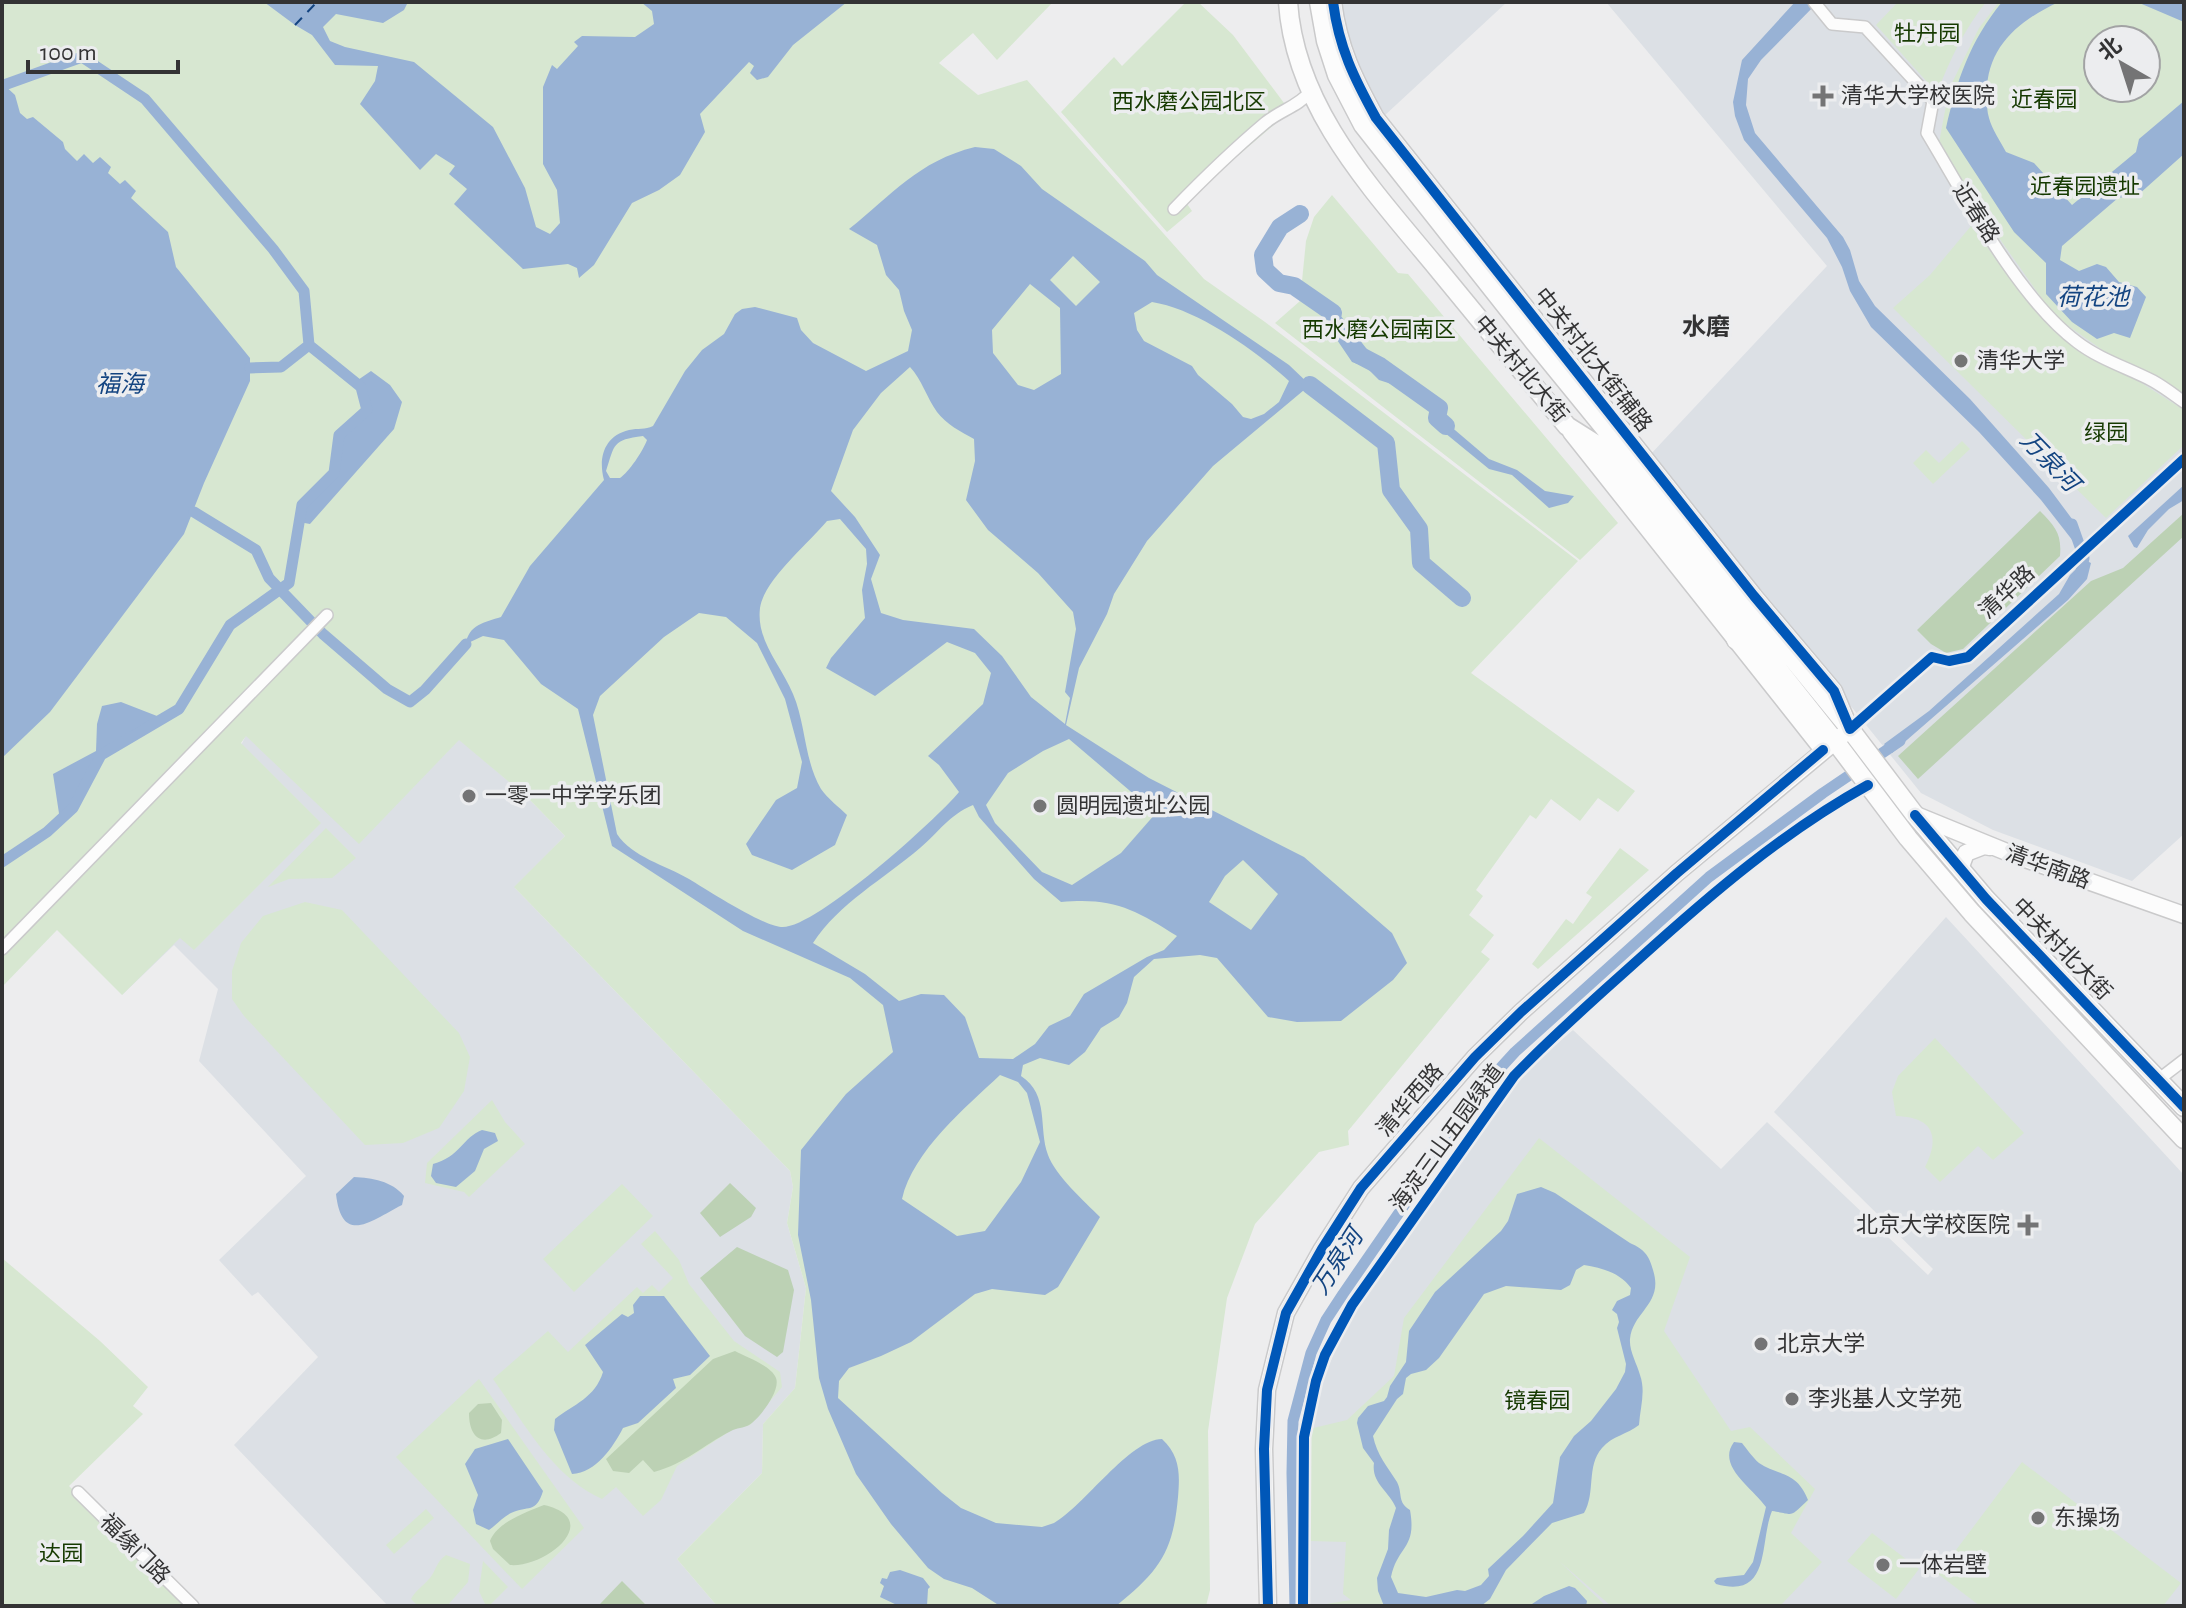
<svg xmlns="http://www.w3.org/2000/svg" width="2186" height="1608" font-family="'Alegreya Sans','Noto Sans SC',sans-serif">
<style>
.built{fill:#dce0e5;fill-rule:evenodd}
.green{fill:#d7e7d1;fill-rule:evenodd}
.forest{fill:#bcd1b4}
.water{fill:#98b2d5;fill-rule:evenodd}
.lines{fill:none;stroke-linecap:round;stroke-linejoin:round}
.canal{stroke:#98b2d5;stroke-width:11}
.river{stroke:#98b2d5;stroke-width:18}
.ferry{stroke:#134481;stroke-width:2;stroke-dasharray:10 8;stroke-linecap:butt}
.street-casing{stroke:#cacacb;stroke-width:14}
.secondary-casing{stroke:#cacacb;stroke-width:19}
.primary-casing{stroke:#cacacb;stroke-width:21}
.street{stroke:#fcfcfc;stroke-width:11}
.secondary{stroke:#fcfcfc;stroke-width:16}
.primary{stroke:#fcfcfc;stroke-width:18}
.cycleway-casing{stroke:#ecedef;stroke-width:15}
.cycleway{stroke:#0057b8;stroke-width:10}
.poi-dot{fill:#747475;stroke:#ecedef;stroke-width:3}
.labels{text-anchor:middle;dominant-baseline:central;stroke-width:7;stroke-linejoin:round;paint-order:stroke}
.park-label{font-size:22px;fill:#163a01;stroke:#ecedef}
.poi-label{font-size:22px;fill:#333334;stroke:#ecedef;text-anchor:start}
.street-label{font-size:22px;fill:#333334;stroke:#ecedef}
.water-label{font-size:24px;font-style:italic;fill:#134481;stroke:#ecedef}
.neighbourhood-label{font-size:24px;font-weight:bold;fill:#333334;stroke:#ecedef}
</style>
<rect width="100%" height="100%" fill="#ededee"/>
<path class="built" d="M1341,2h166l-124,115 -41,-84z
M1606,2h578v832l-52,47 -139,-51 -72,-37 -272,-337 178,-190zM2098,40h48v48h-48z
M246,735l192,26 21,-22 69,59 37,38 -50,52 275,283 3,16 -6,36 19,65 -11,100 -32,36 -1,49 -85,86 40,47h-70l-25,-24 -24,24h-210l-154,-161 84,-88 -60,-65 -6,4 -33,-36 87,-84 -107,-115 19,-72 -44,-44 -52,50z
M1946,917l238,258v431h-875v-177l16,-54 25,-61 166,-230 26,-28 31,-26 148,139 46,-47 161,153 5,-6 -159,-157z"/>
<path class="green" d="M2,2h1051l-56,58 -24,-27 -34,30 39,32 49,-15 177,199 61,43 313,239 -107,112 164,118 -17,21 -20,-14 -18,23 -29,-22 -15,20 -6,-4 -54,75 7,6 -14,19 25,20 -13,17 9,7 -142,172 1,14 -30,7 -64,72 -28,74 -19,133 2,159 -4,16h-489l-40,-47 85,-86 1,-49 32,-36 11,-100 -19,-65 6,-36 -3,-16 -276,-284 51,-51 -37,-38 -69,-58 -100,104 -113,-108 -5,7 80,80 -127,127 -14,-12 -58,57 -65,-65 -55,57z
M1186,2h12l35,33 57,76 -105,90 7,10 -25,21 -106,-120 53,-55 8,9z
M1898,2h88c-22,28 -36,57 -49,91l-61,-68z
M1999,2h185v395l-73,-41 -57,-40 -76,-108 -39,-65 10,-54 30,-61zM2098,40h48v48h-48z
M1332,195l66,78 10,1 210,249 -38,37 -305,-237 25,-22 6,-60 8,-24z
M1971,226l56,73 47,48 58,30 52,33v35l-78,73 -213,-210 37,-33z
M1962,441l8,8 -37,35 -20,-21 13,-13 13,13z
M326,828l30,30 -24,20 -43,1 -21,8z
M1620,848l29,22 -111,99 -6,-5 34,-45 7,5 19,-27 -6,-4z
M305,902l37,8 117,123 11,24 -6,34 -25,37 -36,15 -38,2 -121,-129 -12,-17v-28l9,-28 22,-27z
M1935,1038l89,95 -31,27 -15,-14 -38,36 -15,-15c16,-32 7,-50 -29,-51l-4,-24 6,-16z
M492,1100l13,22 20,22 -56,53 -5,-5 -39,-9 2,-20z
M1539,1138l151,119 -26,74 67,100 19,-4 65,62 -24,44 31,29 -42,44h-169l-52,-45 47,45h-292l37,-6 -8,-6 3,-52 -37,-1v-112l38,-9 47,-44 10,-58z
M622,1184l31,32 -79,76 -31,-33z
M655,1231l24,29 10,24 45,57 46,31 2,15 -32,38 -17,4 -56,37 -16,34 -18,16 -27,-29 -14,12c-51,-24 -77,-75 -109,-120l55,-48 20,21 69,-65 6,6 9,-8 7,7 14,-14 -32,-34z
M2,1258l98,83 48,46 -15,19 10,8 -74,72 122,120h-189z
M479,1379l105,149 -62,61 -126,-132z
M2022,1462l159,121 -18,23h-183l-42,-32z
M426,1509l8,9 -40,36 -8,-9z
M1872,1533l47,36 -23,30 -49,-38z
M446,1555l24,9 -2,18 -21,24h-29l-7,-7c5,-9 12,-13 19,-21 6,-8 7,-17 16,-23z
M483,1561l25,26 -19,19h-3l-7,-15z"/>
<path class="forest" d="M2040,511c15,15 22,23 20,45l-97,93 -17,4 -15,-9 -14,-14z
M2184,513v23l-266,243 -20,-23 193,-175 32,-13z
M730,1183l26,25 -5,9 -31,20 -20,-24z
M737,1247l51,23 6,20 -11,62 -6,5 -32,-21 -45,-58z
M735,1351c11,6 37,15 41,27 5,13 -17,41 -27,47 -5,3 -13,3 -18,6 -29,15 -45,32 -77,41l-11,-12 -14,13 -16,-2 -7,-12 107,-100z
M491,1403l11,17 -1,13c-20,15 -32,3 -32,-20l9,-9z
M544,1505c61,14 2,63 -34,60l-17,-16 -3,-8c7,-19 37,-29 54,-36z
M622,1581l25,25h-49z"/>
<path class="water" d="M264,2h144l-4,8 -21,13 -47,-9 -13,13 7,14 15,6 69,15 79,65 32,61 11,39 14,7 10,-11 -3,-33 -14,-26v-77l9,-22 5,4 21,-23 -4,-4 8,-6 53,1 19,-13 -2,-13 -11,-9h206l-54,43 -25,32 -11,3 -7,-7 4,-7 -5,-4 -49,52 5,18 -25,43 -21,15 -27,13 -38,62 -15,13 -2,-10 -9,-4 -45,5 -69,-65 13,-15 -18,-15 6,-8 -19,-12 -16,16 -60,-66 15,-23 3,-15 -43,-1 -23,-30 -17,-10z
M1795,2h23l-57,58 -13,19 -2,26 9,28 88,104 7,13 9,31 16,25 95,93 79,89 29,39 2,8 -7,6 -32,-41 -62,-68 -108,-105 -21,-36 -8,-24 -15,-29 -83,-98 -9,-24 -2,-14 9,-42z
M2002,2h57c-42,19 -75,48 -72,97 0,6 0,13 2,19 3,11 11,23 17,34l28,11 38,42 64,-53 3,-13 45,-38v53l-46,41 -20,3 -56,48 -2,14 19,11 18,-7 9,3 13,15 18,5 9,10 -16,41 -16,-5 -17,6 -25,-17 -26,-28v-31l-32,-31 -68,-104c11,-48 24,-87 56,-126z
M2137,2h47v20z
M2,83l13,12 5,18 7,6 6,-2 30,25 2,7 12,12 7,-7 9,9 7,-6 11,10 -3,6 12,11 5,-4 11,11 -5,7 37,34 8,35 74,91v23l-46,102 -20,51 -134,178 -48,46z
M975,147l19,2 27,17 21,23 103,72 12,14 132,90 21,20 -97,81 -66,75 -33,53 -7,20 -28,54 -13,57 83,53 155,79 88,76 15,30 -14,17 -52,41 -44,1 -29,-5 -51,-59 -17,-3 -46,4 -20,18 -7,26 -8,14 -18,11 -16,24 -16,13 -29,-7 -17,7 -2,11c29,19 17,52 27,79 7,20 37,47 52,62l-42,70 -13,8 -53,-6 -17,5 -64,48 -30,14 -32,12 -10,13 -1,17 104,95 19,15 35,15 46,4 12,-4c30,-17 76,-84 108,-84 18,17 18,34 16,58 -5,56 -19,74 -62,109h-116l-28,-18 -28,-9 -16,-11 -37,-44 -35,-50 -28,-65 -9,-31 -8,-78 -13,-65 3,-85 45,-56 47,-42 -10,-47 -33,-27 -107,-47 -131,-85 -34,-137 -37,-25 -37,-44 -21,-4 -17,8c2,-19 19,-22 35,-27l29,-51 74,-86c-6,-22 0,-44 25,-50 9,-2 16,0 24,-4l32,-55 17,-21 22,-16 11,-20 7,-5 13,-2 42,11 4,12 12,13 53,28 42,-20 4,-21 -8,-19 -5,-21 -13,-15 -9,-30 -28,-16c43,-34 69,-68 126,-82zM1073,256l27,26 -24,24 -26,-26zM1030,284l30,24 1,66 -27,16 -16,-5 -25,-32 -1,-23zM1152,302c45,7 103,48 137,79l-10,21 -15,12 -13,5 -8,-2 -11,-13 -34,-29 -6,-9 -48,-25 -7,-11 -3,-17zM910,367c12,13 17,31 27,45 9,12 24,20 37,27l1,22 -9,39 22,30 50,43 35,39 3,17 -11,63 5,6 -5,26 -34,-27 -29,-41 -28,-27 -71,-9 -22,-7 -10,-34 9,-24 -25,-38 -24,-26 22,-61 28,-37zM643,436l4,4c-4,11 -18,32 -27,38h-10l-4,-7c9,-27 6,-31 37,-35zM840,519l26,30 1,15 -5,26 3,28 -34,40 -5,10 49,28 72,-54 28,11 16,20 -8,31 -55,52 11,9 20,27c-22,27 -146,139 -178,135 -18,-1 -74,-37 -92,-48 -24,-14 -57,-22 -72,-45l-24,-119 7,-19 64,-59 35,-24 27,4 31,26 28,56 17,63 -5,26 -21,12 -30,44 6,11 40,15 43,-25 12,-30c-8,-8 -20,-17 -26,-26 -17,-29 -15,-65 -28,-95 -12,-29 -37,-53 -33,-86 4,-28 48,-64 67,-87zM1069,739l87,74 -35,40 -49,32 -30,-13 -47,-49 -9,-18 22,-32 35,-22zM973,805l6,12 55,62 27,23c51,-5 74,7 116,34l-13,14 -17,7 -63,37 -14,22 -21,10 -14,18 -22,15 -34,-1 -14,-41 -21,-22 -23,-1 -22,7 -34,-27 -52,-31c26,-40 71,-64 107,-95 19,-16 29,-33 53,-43zM1243,860l35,34 -27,36 -42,-28 16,-26zM1000,1075l18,7 9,11 13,49 -19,40 -36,49 -28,5 -55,-37c11,-48 64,-92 98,-124z
M1315,297l22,14 47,60 13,3 44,36 1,9 47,40 28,11 28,21 29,5 -6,7 -19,5 -37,-33 -23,-6 -55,-45 -3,-14 -24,-21 -28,-9 -13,-13 -14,-5 -21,-31 -2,-12 -16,-17z
M371,371l19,14 12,17 -8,27 -84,95 -11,-2 3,-17 32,-32 5,-38 28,-25 -6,-23 -6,-5z
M2184,485v15l-15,9 -21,21 -11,18 -3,-1 -6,-11z
M2085,560l6,3 -4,16 -19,21 -176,153 -8,-9 45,-33 130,-117 11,-19z
M121,702l36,14 2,4 -58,35 -28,53 -13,12 -7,-46 43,-23 1,-27 5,-18z
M482,1130l13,3 3,8 -14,8 -9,22 -19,16 -20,-4 -5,-7 2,-12c27,-7 30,-27 49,-34z
M354,1177c18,1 38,4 50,19l-2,9c-30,15 -60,42 -66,-11z
M1541,1187l14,6 75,50c14,6 19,12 23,27 11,34 -20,41 -23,69 -1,12 7,25 10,36 6,17 0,33 -1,50 -11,9 -27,11 -37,23 -16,18 -6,45 -18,65l-32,10 -46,47 -16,29 -9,7h-97l-6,-15 -1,-13 11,-29 1,-19 7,-22c-7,-17 -25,-25 -22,-45l-11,-15 -6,-25 1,-5 10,-12 16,-5 3,-4 3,-11 16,-24 3,-31 26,-39 66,-61 7,-10 9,-27zM1584,1265c19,3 36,8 47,23l-1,7 -13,6 -5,9 5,4 2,8 -2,6 9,36 -1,8 -9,17 -25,32 -17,15 -14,21 -7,46 -30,33 -35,33 1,7 -8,9 -16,6 -8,-1 -31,7 -28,-4 -7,-16c7,-32 26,-28 19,-67 -13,-8 -7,-16 -13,-28 -10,-16 -20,-27 -24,-46l24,-37 6,-5 3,-16 5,-4 15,-4 13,-12 45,-64 22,-8 55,4 9,-5 6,-15z
M640,1296h24l46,60 -20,19 -17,4 3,9 -38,35 -15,5c-10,19 -27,45 -51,46l-18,-44 1,-11c19,-15 40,-21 48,-47l-18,-27 37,-31 6,3 6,-4 -1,-8z
M508,1439l35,52c-7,23 -15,14 -32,22 -8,4 -15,12 -22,17l-13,-6 -3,-14 5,-15 -13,-31 10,-15z
M1734,1442l8,1c5,6 11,15 17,20 19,13 38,8 49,37 -20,19 -13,14 -36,11 -13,31 0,89 -56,73l-2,-3 3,-3 27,-3 9,-13 13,-55c-13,-19 -50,-41 -32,-65z
M900,1570l23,8 7,9 -2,2 -1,17h-28l-19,-9 4,-11 -4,-3 2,-5 5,1 3,-7z
M1569,1586l6,2 12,13 -1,5h-57l15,-10z"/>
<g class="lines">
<path class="canal" d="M250,368l31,-1 28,-22
M194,512l62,38 13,28 54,56 64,55 23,13 15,-12 41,-46
M2072,524l12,34 -4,18
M2,862l45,-30 26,-24 28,-53 78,-46 51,-84 59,-42 13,-78 32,-32 5,-38 28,-25 -6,-23 -52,-42 -5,-54 -31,-42 -128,-150 -63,-42 -78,28
M1295,1606l-3,-133 1,-52 18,-68 15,-33 17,-26 151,-219 21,-23 194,-175 114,-84 77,-52"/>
<path class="river" d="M1300,214l-20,13 -17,28 2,15 14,13 15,3 39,27
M1359,355l21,11 59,42 -2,10 9,8
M1310,385l76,58 5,47 28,39 2,34 41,35"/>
<path class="ferry" d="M295,25l22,-23"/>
<defs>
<path id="street" d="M1814,2l18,22 33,3 68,74 -6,32c38,63 91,165 150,209 22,17 51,26 76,39 11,6 21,14 31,21
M1174,209c29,-30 59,-59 91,-86 14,-12 34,-17 45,-31
M1850,729l82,-72 17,4 19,-4 216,-198
M2,949l325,-334
M2158,1080l26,-20
M78,1492l115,114"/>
<path id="secondary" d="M1571,432l252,318
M1916,815l98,40 170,60
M1960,869l6,-16 18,-7 6,1
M1268,1606l-4,-157 3,-59 19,-77 36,-64 39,-61 114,-131 46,-45 156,-139 173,-144 -16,-38 -80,-95 -378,-478c-22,-40 -37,-70 -43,-116"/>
<path id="primary" d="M1288,2c7,107 85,188 150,267 43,52 86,105 129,157l35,22 233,293 73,97 64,75 212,226
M1319,2l7,39 11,34 26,50 172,218 315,386 65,86 71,84 198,208
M1728,611l8,29"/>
</defs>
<use href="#street" class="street-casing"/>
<use href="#secondary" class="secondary-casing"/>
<use href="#primary" class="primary-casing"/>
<use href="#street" class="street"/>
<use href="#secondary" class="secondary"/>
<use href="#primary" class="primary"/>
<defs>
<path id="cycleway" d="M1333,2c6,46 21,76 43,116l378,478 80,95 16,38 82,-72 17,4 19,-4 216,-198
M1915,815l71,84 198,208
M1268,1606l-4,-157 3,-59 19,-77 36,-64 39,-61 114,-131 46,-45 156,-139 146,-123
M1303,1606l1,-169 12,-56 9,-26 27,-50 162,-229c39,-41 83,-79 125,-117 72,-65 144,-127 229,-174"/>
</defs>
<use href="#cycleway" class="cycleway-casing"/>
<use href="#cycleway" class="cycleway"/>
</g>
<g class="poi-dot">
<path d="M1819 84h8v8h8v8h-8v8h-8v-8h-8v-8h8z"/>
<circle cx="1961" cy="361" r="8"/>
<circle cx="469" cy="796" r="8"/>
<circle cx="1040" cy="806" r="8"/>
<path d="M2024 1213h8v8h8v8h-8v8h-8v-8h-8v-8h8z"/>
<circle cx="1761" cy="1344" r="8"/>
<circle cx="1792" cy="1399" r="8"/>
<circle cx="2038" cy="1518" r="8"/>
<circle cx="1883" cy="1565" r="8"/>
</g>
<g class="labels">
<g class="park-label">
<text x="1927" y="34">牡丹园</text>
<text x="2044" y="100">近春园</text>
<text x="1189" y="102">西水磨公园北区</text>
<text x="2085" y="187">近春园遗址</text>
<text x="1379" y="330">西水磨公园南区</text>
<text x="2106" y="433">绿园</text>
<text x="1537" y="1401">镜春园</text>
<text x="61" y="1554">达园</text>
</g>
<g class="poi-label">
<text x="1841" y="96">清华大学校医院</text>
<text x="1977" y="361">清华大学</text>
<text x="485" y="796">一零一中学学乐团</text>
<text x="1056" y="806">圆明园遗址公园</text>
<text x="2010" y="1225" text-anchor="end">北京大学校医院</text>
<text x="1777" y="1344">北京大学</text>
<text x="1808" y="1399">李兆基人文学苑</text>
<text x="2054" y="1518">东操场</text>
<text x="1899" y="1565">一体岩壁</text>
</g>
<g class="street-label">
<text transform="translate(1976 213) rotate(57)">近春路</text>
<text transform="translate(1593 360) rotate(52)">中关村北大街辅路</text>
<text transform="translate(1521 369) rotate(50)">中关村北大街</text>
<text transform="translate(2007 592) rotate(-43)">清华路</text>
<text transform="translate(2048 867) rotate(20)">清华南路</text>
<text transform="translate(2062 949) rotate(46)">中关村北大街</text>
<text transform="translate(1410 1100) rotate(-49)">清华西路</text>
<text transform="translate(1447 1138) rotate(-54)">海淀三山五园绿道</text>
<text transform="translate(135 1549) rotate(45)">福缘门路</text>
</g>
<g class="water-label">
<text x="2093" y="298">荷花池</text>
<text x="120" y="385">福海</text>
<text transform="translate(2049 462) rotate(46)">万泉河</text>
<text transform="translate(1338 1262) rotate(-57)">万泉河</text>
</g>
<g class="neighbourhood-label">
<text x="1706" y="328">水磨</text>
</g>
</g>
<rect width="2186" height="1608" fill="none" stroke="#333334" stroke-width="8"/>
<g transform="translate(2122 64) rotate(321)"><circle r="38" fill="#ecedef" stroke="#a2a3a4" stroke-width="2"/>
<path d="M0-6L14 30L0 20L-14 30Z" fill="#747475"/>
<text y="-12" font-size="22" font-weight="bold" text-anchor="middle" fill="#333334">北</text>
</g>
<path d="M28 60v12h150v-12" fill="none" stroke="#333334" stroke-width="4"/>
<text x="40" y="60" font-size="24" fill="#333334" stroke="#ecedef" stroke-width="6" paint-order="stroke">100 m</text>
</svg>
